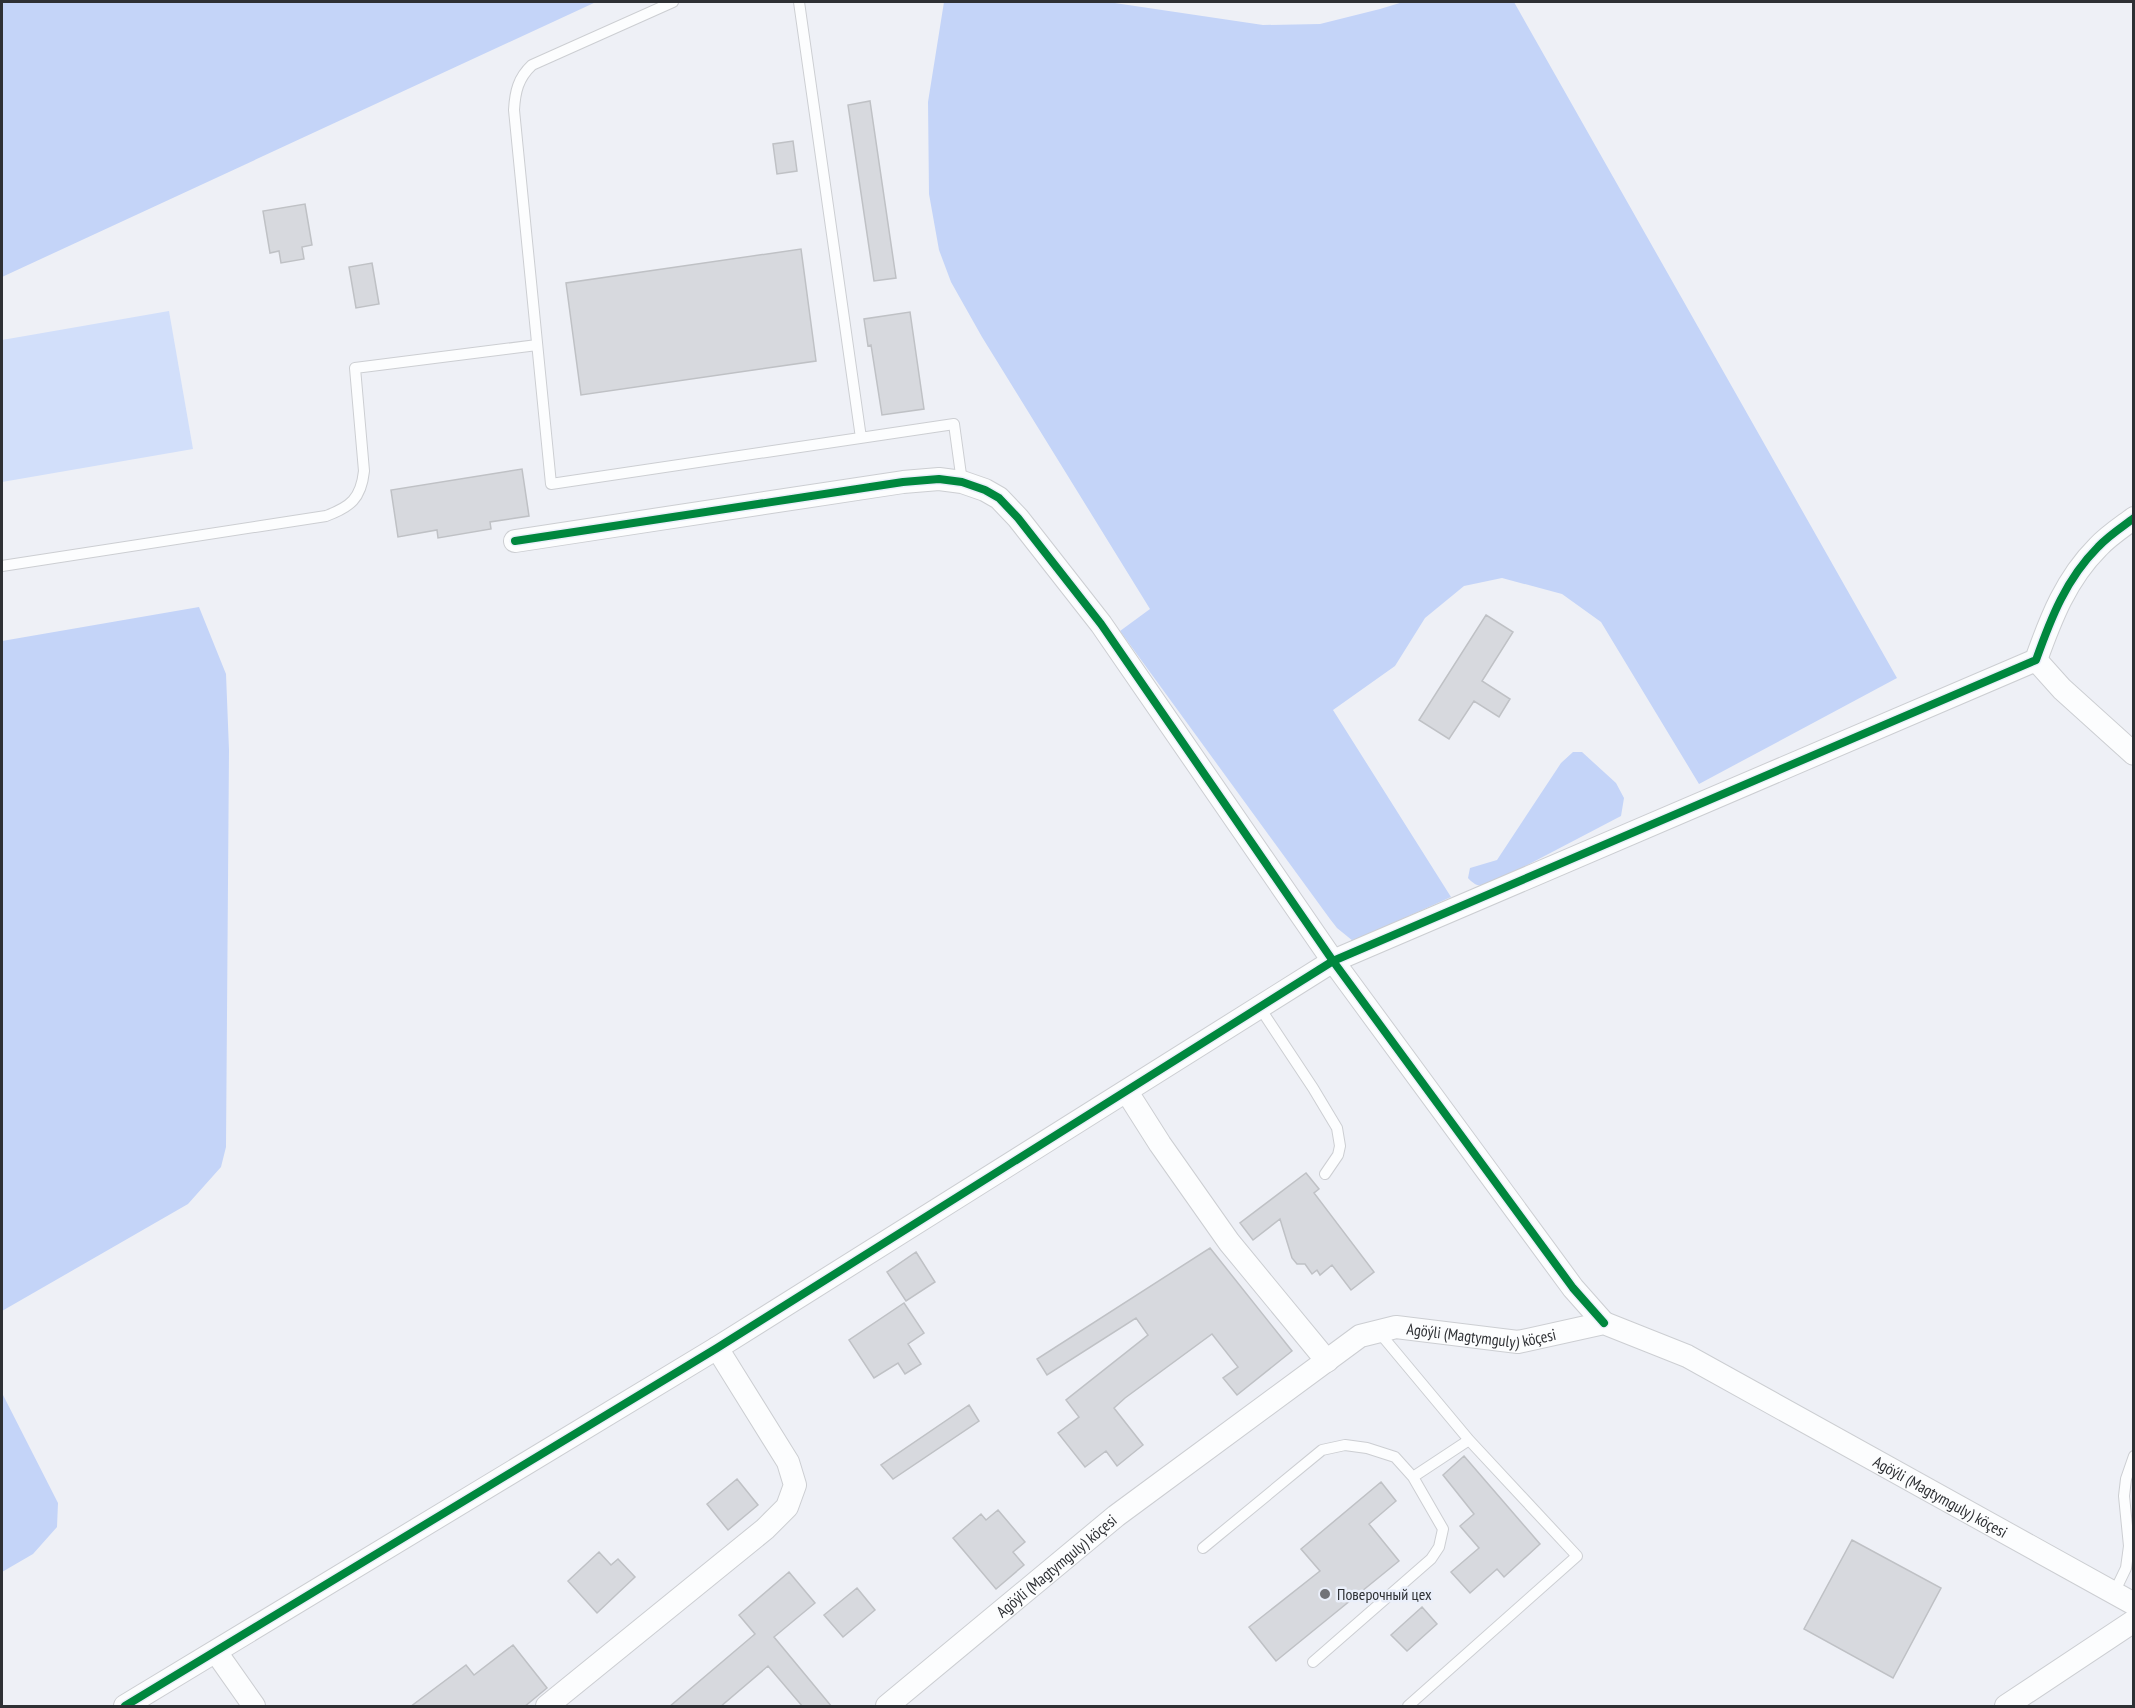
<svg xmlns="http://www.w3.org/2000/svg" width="2135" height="1708" font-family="'PT Sans Narrow',sans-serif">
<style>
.green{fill:#d2dffa}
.forest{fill:#c4d4f8}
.building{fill:#d7d9de;stroke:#bfc1c5;stroke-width:1.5}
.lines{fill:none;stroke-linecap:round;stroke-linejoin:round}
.service-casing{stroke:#ccced2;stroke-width:12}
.minor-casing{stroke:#ccced2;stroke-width:24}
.service{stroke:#fcfdfe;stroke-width:10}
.minor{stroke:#fcfdfe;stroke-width:22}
.cycleway-casing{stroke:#eaeffa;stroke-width:11}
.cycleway{stroke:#00873e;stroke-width:8}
.poi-dot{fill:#717378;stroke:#eaeffa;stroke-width:2}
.labels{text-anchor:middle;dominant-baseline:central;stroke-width:5;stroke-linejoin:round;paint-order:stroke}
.street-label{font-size:16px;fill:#2e3034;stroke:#eaeffa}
.poi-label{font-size:16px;fill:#2e3034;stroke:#eaeffa;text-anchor:start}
</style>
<rect width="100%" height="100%" fill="#eef0f6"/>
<path class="green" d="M169,311l24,138 -191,33v-142z"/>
<path class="forest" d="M2,2h594l-594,275z
M944,2h164l155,23 57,-1 60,-15 23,-7h111l383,676 -198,106 -98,-162 -39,-28 -60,-16 -38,8 -39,32 -30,48 -62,44 118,187 -98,44 -16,-13 -7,-9 -210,-288 30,-22 -168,-272 -31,-55 -12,-32 -10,-56 -1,-92z
M199,607l27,67 3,76 -3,397 -5,20 -33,37 -186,107v-670z
M1573,752h9l34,31 8,15 -3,18 -126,66c-12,5 -18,6 -27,-4l2,-10 27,-8 64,-97z
M2,1393l56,110 -1,24 -24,27 -31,18z"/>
<path class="building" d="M870,101l26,177 -22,3 -26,-176z
M793,141l4,30 -20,3 -4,-30z
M305,204l7,41 -10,2 2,12 -23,4 -2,-12 -9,2 -7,-42z
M801,249l15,112 -235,34 -15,-112z
M372,263l7,41 -23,4 -7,-41z
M910,312l14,97 -42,6 -11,-70 -3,1 -4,-27z
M522,469l7,47 -39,6 1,7 -53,9 -1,-8 -39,7 -7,-47z
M1486,615l27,17 -31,49 28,18 -11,18 -25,-16 -25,38 -30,-19z
M1306,1173l13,16 -5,4 60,79 -23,18 -19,-25 -12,10 -3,-5 -5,4 -7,-10h-8l-5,-6 -12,-39 -27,21 -13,-17z
M1210,1248l82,103 -55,44 -14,-17 15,-11 -26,-33 -87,64 -11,10 29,37 -26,21 -11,-15 -21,16 -27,-34 21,-16 -13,-17 82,-65 -12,-17 -89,57 -10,-16z
M916,1252l19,30 -29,19 -19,-29z
M904,1303l20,30 -16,11 13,20 -16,10 -7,-11 -24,15 -25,-38z
M969,1405l10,16 -86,58 -12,-14z
M1464,1456l76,88 -36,33 -7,-8 -27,24 -19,-21 28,-24 -19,-22 14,-12 -31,-39z
M737,1479l21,26 -30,25 -21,-26z
M1381,1482l15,19 -27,23 30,37 -123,100 -27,-34 71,-56 -19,-22z
M998,1510l27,32 -12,10 11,13 -28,24 -43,-51 28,-24 5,6z
M1852,1540l89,48 -48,90 -89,-49z
M599,1552l12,13 7,-6 17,18 -38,36 -29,-32z
M789,1572l26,31 -41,34 58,70h-29l-35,-41 -48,41h-51l86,-73 -16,-19z
M857,1588l18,22 -32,27 -19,-22z
M1422,1607l15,17 -30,27 -16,-16z
M513,1645l34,43 -23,19h-114l56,-42 8,10z"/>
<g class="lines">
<defs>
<path id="service" d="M673,2l-141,63c-14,13 -17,27 -18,45l37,374 403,-60 8,58
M799,2l62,436
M2,566l324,-50c24,-9 35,-17 38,-45l-9,-103 182,-23
M1260,1008l53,80 24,40 3,18 -2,9 -13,19
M1378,1331l91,109 108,116 -169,150
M1413,1477l56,-37
M1203,1548l119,-98 23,-5 22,3 28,9 18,20 30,52 -4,18 -8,12 -118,103
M2114,1593l12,-25 3,-22 -5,-50 2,-17 8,-23"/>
<g id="minor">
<path d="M515,541l388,-59 36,-3 23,3 23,8 14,8 19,20 83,106 232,337 240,327 31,35"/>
<path d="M2036,660l26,29 72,65"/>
<path d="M1127,1092l33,52 69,98 98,119"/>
<path d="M216,1652l38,54"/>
<path d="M125,1706l592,-358 616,-387 703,-301c15,-42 30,-81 62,-113 10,-11 24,-20 36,-29"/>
<path d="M547,1706l218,-177 22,-22 8,-22 -7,-23 -71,-114"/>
<path id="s1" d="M887,1706l229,-190 244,-180 36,-9 122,15 86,-19 83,33 447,248"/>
<path d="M2006,1706l128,-85"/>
</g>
</defs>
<use href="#service" class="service-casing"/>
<use href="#minor" class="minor-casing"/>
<use href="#service" class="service"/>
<use href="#minor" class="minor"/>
<defs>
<path id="cycleway" d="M515,541l388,-59 36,-3 23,3 23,8 14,8 19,20 83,106 232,337 240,327 31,35
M125,1706l592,-358 616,-387 703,-301c15,-42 30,-81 62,-113 10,-11 24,-20 36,-29"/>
</defs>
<use href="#cycleway" class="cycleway-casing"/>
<use href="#cycleway" class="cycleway"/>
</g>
<circle class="poi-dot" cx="1325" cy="1594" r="6"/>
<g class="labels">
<g class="street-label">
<text stroke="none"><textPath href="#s1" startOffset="724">Agöýli (Magtymguly) köçesi</textPath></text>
<text stroke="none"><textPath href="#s1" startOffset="1228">Agöýli (Magtymguly) köçesi</textPath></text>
<text stroke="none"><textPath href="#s1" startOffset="220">Agöýli (Magtymguly) köçesi</textPath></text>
</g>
<g class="poi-label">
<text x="1337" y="1594">Поверочный цех</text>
</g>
</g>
<rect width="2135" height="1708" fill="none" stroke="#2e3034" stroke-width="6"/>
</svg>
